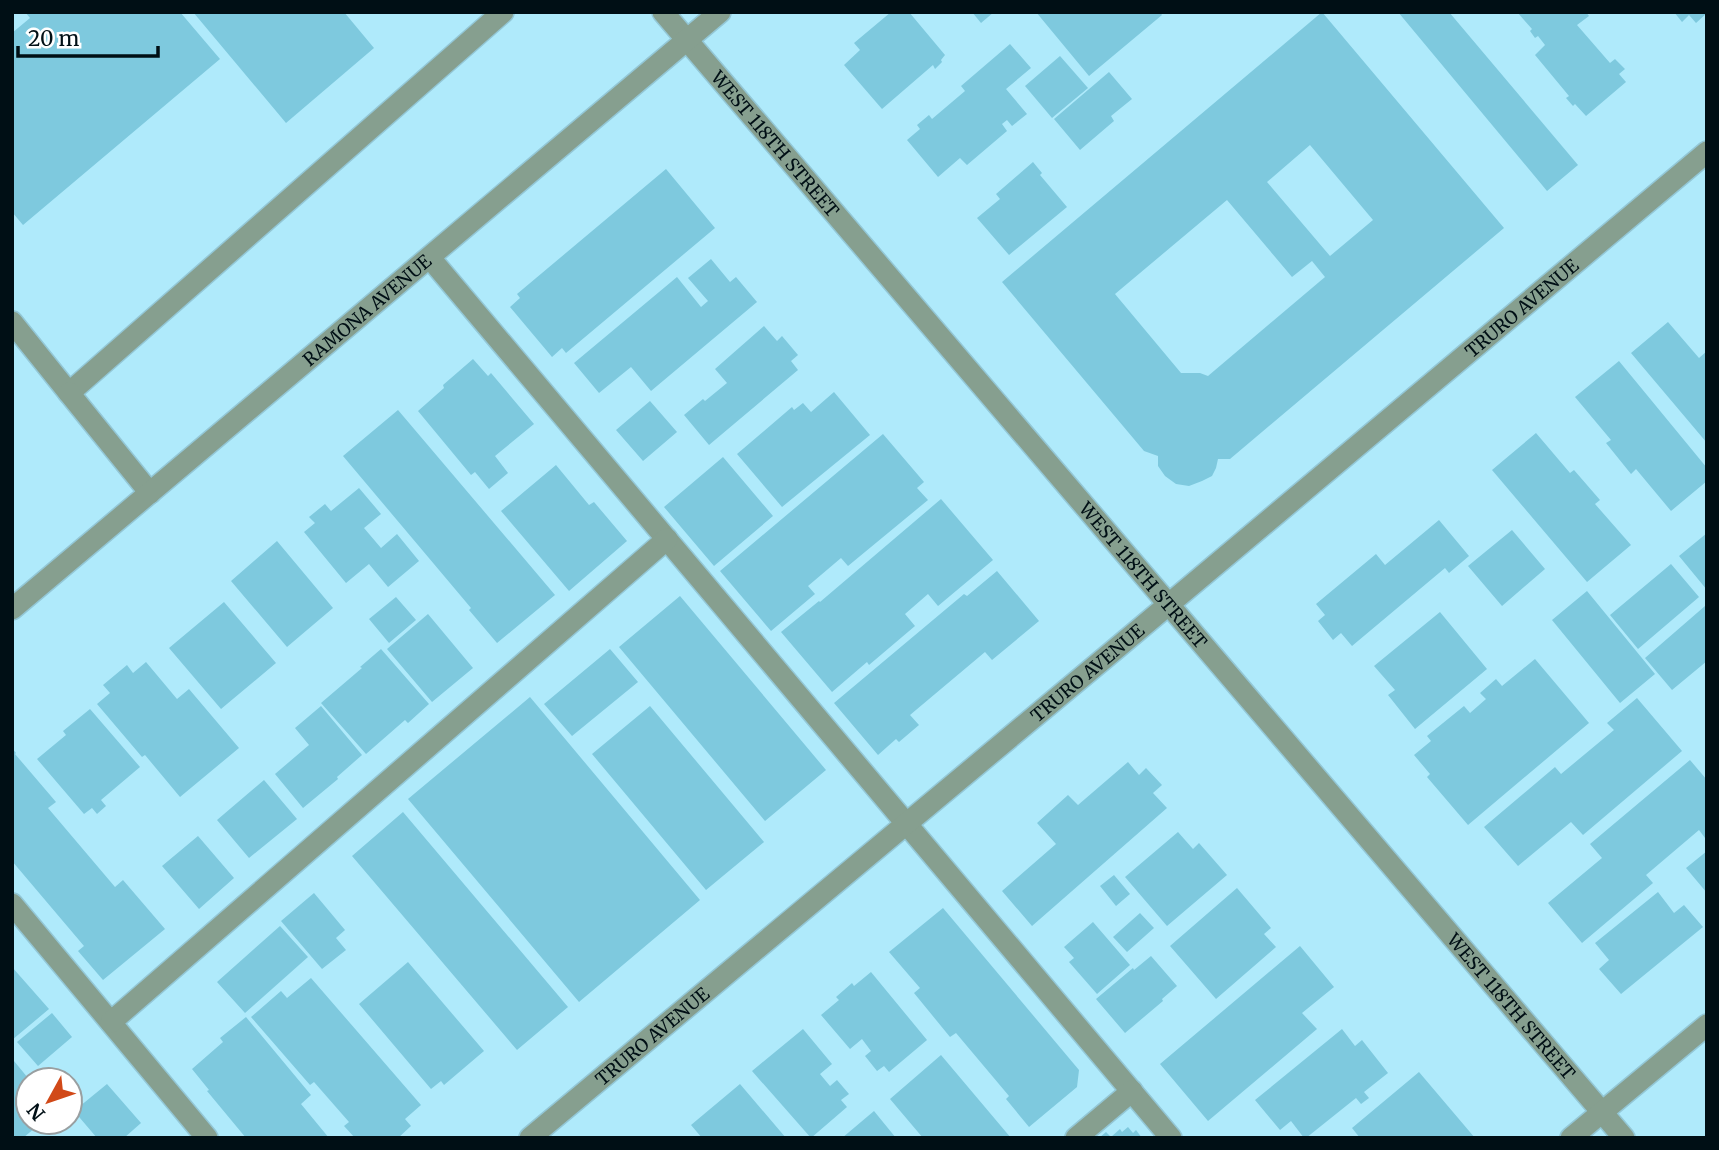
<svg xmlns="http://www.w3.org/2000/svg" width="1719" height="1150" font-family="Merriweather,serif">
<style>
.building{fill:#7ec9de;fill-rule:evenodd}
.lines{fill:none;stroke-linecap:round;stroke-linejoin:round}
.minor-casing{stroke:#93c7d6;stroke-width:24}
.minor{stroke:#869f8f;stroke-width:21}
.labels{text-anchor:middle;dominant-baseline:central;stroke-width:5;stroke-linejoin:round;paint-order:stroke}
.street-label{font-size:18px;fill:#000f15;stroke:#fff}
</style>
<rect width="100%" height="100%" fill="#afeafb"/>
<path class="building" d="M25,12h155l40,47 -197,166 -11,-13v-179l18,-15z
M193,12h151l30,36 -88,75z
M891,12h18l36,43 -4,5 1,2 -7,7 -2,-4 -51,44 -38,-44 16,-15 -6,-7z
M972,12h22l-13,11z
M1036,12h124l2,3 -73,61z
M1322,12l182,216 -274,231h-12l-2,9 -4,8 -10,5 -13,5 -13,-2 -11,-8 -7,-10v-10l-14,-5 -142,-169zM1310,145l63,75 -43,36 -63,-74zM1227,200l65,77 20,-16 13,16 -117,99 -8,-3h-19l-66,-79z
M1398,12h51l129,153 -31,26z
M1517,12h69l3,4 -12,9 33,38 5,-4 10,10 -6,5 7,8 -40,34 -11,-12 -2,2 -7,-8 3,-2 -34,-41 10,-10 -7,-9 -3,2 -5,-7 2,-2z
M1674,12h33v1l-11,10 -7,-8 -7,7z
M1010,44l21,24 -25,21 21,25 -15,12 -5,-6 -5,4 5,7 -40,34 -7,-7 -22,19 -31,-37 13,-11 -3,-4 12,-10 3,4 33,-28 -4,-5z
M1060,56l28,32 -36,30 -27,-32z
M1109,72l23,27 -21,17 3,5 -34,29 -26,-31z
M1033,162l9,11 -2,2 27,32 -58,48 -32,-37 23,-19 -4,-5z
M666,169l49,59 -149,125 -4,-5 -10,9 -42,-50 10,-9 -3,-4z
M711,259l19,23 6,-5 21,25 -106,89 -20,-24 -32,26 -25,-30 103,-86 24,30 7,-6 -20,-23z
M1668,322l31,36 8,-7v92l-76,-90z
M764,326l13,15 5,-5 16,19 -7,6 7,9 -89,75 -25,-30 19,-16 2,2 22,-18 -12,-14z
M473,359l15,17 3,-3 43,51 -39,32 13,17 -19,16 -14,-17 -4,3 -53,-64 26,-23 -1,-3z
M1619,361l88,107v13l-36,30 -35,-42 -5,5 -25,-31 5,-3 -36,-43z
M834,392l36,43 -88,72 -45,-53 55,-47 2,3 9,-7 8,9z
M650,401l27,31 -34,29 -27,-31z
M398,410l157,185 -58,48 -28,-33 2,-2 -128,-152z
M1536,433l34,40 4,-3 26,30 -5,4 36,41 -44,37 -95,-112z
M883,434l41,48 -7,6 11,12 -80,66 -7,-8 -33,28 7,8 -44,37 -51,-60z
M723,457l50,59 -59,50 -50,-59z
M556,465l33,40 5,-3 33,39 -58,50 -68,-80z
M359,488l22,26 -17,14 17,20 16,-14 22,27 -31,26 -19,-23 -23,19 -42,-51 11,-9 -6,-6 16,-13 6,7z
M941,499l52,61 -55,46 -10,-12 -23,20 10,12 -46,39 -2,-3 -35,30 -51,-60 38,-31 1,1z
M1439,520l30,36 -20,17 -4,-5 -93,78 -11,-13 -8,7 -15,-19 7,-6 -9,-11 60,-50 9,11z
M1512,530l33,39 -43,37 -34,-40z
M1707,533v57l-28,-34z
M277,541l56,67 -46,39 -56,-66z
M1671,564l28,33 -61,52 -28,-34z
M997,571l42,50 -47,39 -7,-8 -75,63 9,10 -20,17 -3,-3 -18,16 -44,-52 130,-109 3,2z
M1587,591l68,83 -35,29 -68,-83z
M680,596l146,174 -61,51 -146,-174z
M396,597l20,23 -27,23 -20,-24z
M224,602l52,61 -55,46 -52,-61z
M1705,606l2,2v53l-35,29 -27,-32z
M1440,612l47,57 -72,60 -27,-34 7,-5 -21,-24z
M428,614l45,54 -41,34 -45,-53z
M381,649l48,55 -21,19 -3,-3 -39,34 -45,-51 41,-35 -2,-1z
M610,649l28,33 -66,54 -28,-32z
M1535,659l54,64 -121,102 -41,-48 3,-3 -16,-19 17,-14 -4,-5 37,-30 6,7 16,-14 -6,-6 16,-14 6,7z
M146,662l31,37 12,-10 50,59 -59,49 -35,-42 -3,2 -45,-53 13,-11 -7,-8 24,-20 6,8z
M530,697l170,203 -121,102 -171,-203z
M1637,698l45,53 -99,84 -12,-13 -53,44 -34,-39 71,-60 6,7 53,-44 -7,-7z
M321,706l41,49 -25,22 1,2 -35,29 -28,-34 34,-29 -14,-17z
M650,706l114,136 -58,48 -114,-136z
M90,709l50,58 -39,33 5,6 -9,8 -5,-6 -8,6 -47,-55 29,-24 -3,-4z
M12,748l4,5 -1,1 41,48 -8,6 67,79 8,-7 42,49 -62,51 -25,-29 6,-5 -72,-85z
M1690,760l17,20v56l-2,2 -6,-8 -53,45 7,8 -71,60 -34,-40 54,-45 -12,-14z
M1128,762l11,13 7,-7 16,17 -9,8 14,15 -135,118 -30,-35 54,-47 -19,-21 31,-28 10,10z
M264,780l33,39 -48,39 -32,-38z
M403,812l165,195 -51,43 -165,-194z
M1178,832l15,17 6,-6 28,32 -60,51 -42,-49z
M198,836l36,42 -35,31 -37,-43z
M1707,851v42l-21,-25z
M1114,875l16,19 -14,12 -16,-20z
M1237,888l34,40 -7,6 12,13 -60,52 -46,-53z
M1658,892l16,21 10,-8 19,22 -82,67 -22,-25 10,-9 -14,-17z
M314,893l31,37 -9,8 10,12 -24,19 -41,-48z
M943,908l136,162 -2,17 -48,40 -23,-28 3,-3 -53,-63 -6,4 -36,-44 6,-5 -31,-36z
M1140,913l14,15 -27,24 -14,-15z
M1093,922l37,43 -33,29 -28,-32 5,-4 -10,-11z
M280,926l28,31 -63,56 -28,-31z
M1300,946l34,41 -32,26 15,16 -109,92 -48,-57z
M1151,956l26,30 -15,13 1,2 -38,32 -29,-34 37,-31 1,2z
M408,962l76,89 -40,34 -3,-4 -10,8 -72,-85z
M12,967l37,42 -37,31z
M871,972l56,68 -38,32 -5,-6 -7,5 -12,-15 6,-5 -9,-12 -12,10 -29,-34 18,-15 -3,-3 16,-14 2,3z
M311,978l110,127 -16,14 6,7 -13,12h-43l-11,-12 5,-4 -35,-40 -4,3 -59,-68 30,-26 6,7z
M52,1013l20,24 -34,29 -21,-24z
M246,1017l65,78 -10,9 28,34h-83l-39,-47 2,-1 -17,-21 31,-27 -3,-4z
M803,1029l29,35 -12,10 10,12 7,-6 12,14 -8,6 6,7 -36,31 -59,-67z
M1342,1029l13,17 7,-6 26,33 -24,19 5,6 -8,6 -5,-6 -50,40h-2l-13,-17 -11,9 -25,-30z
M941,1055l70,83h-88l-33,-39z
M14,1061l14,17v44h14l-19,16h-11v-76z
M1419,1072l56,66h-115l-8,-10z
M107,1084l34,39 -17,15h-27l-23,-27z
M740,1084l46,54h-84l-11,-13z
M874,1111l22,27h-54z
M1128,1127l5,6 3,-3 6,8h-43l7,-6 5,5 9,-8 2,3z"/>
<g class="lines">
<defs>
<g id="minor">
<path id="s1" d="M663,12l961,1126"/>
<path d="M430,258l741,880"/>
<path d="M12,322l57,71 434,-381"/>
<path d="M69,393l81,100"/>
<path id="s2" d="M12,609l708,-597"/>
<path d="M12,904l195,234"/>
<path d="M111,1022l556,-483"/>
<path id="s3" d="M530,1138l588,-491 589,-495"/>
<path d="M1076,1138l56,-47"/>
<path d="M1571,1138l136,-113"/>
</g>
</defs>
<use href="#minor" class="minor-casing"/>
<use href="#minor" class="minor"/>
</g>
<g class="labels">
<g class="street-label">
<text stroke="none"><textPath href="#s1" startOffset="173">WEST 118TH STREET</textPath></text>
<text stroke="none"><textPath href="#s3" startOffset="1293">TRURO AVENUE</textPath></text>
<text stroke="none"><textPath href="#s2" startOffset="464">RAMONA AVENUE</textPath></text>
<text stroke="none"><textPath href="#s1" startOffset="740">WEST 118TH STREET</textPath></text>
<text stroke="none"><textPath href="#s3" startOffset="726">TRURO AVENUE</textPath></text>
<text stroke="none"><textPath href="#s1" startOffset="1307">WEST 118TH STREET</textPath></text>
<text stroke="none"><textPath href="#s3" startOffset="159">TRURO AVENUE</textPath></text>
</g>
</g>
<rect width="1719" height="1150" fill="none" stroke="#000f15" stroke-width="28"/>
<g transform="translate(49 1101) rotate(230)"><circle r="33" fill="#ffffff" stroke="#999fa1" stroke-width="2"/>
<path d="M0-5L12 26L0 18L-12 26Z" fill="#d14918"/>
<text y="-10" font-size="19" font-weight="bold" text-anchor="middle" fill="#000f15">N</text>
</g>
<path d="M18 46v10h140v-10" fill="none" stroke="#000f15" stroke-width="3.5"/>
<text x="28" y="46" font-size="21" fill="#000f15" stroke="#ffffff" stroke-width="5" paint-order="stroke">20 m</text>
</svg>
